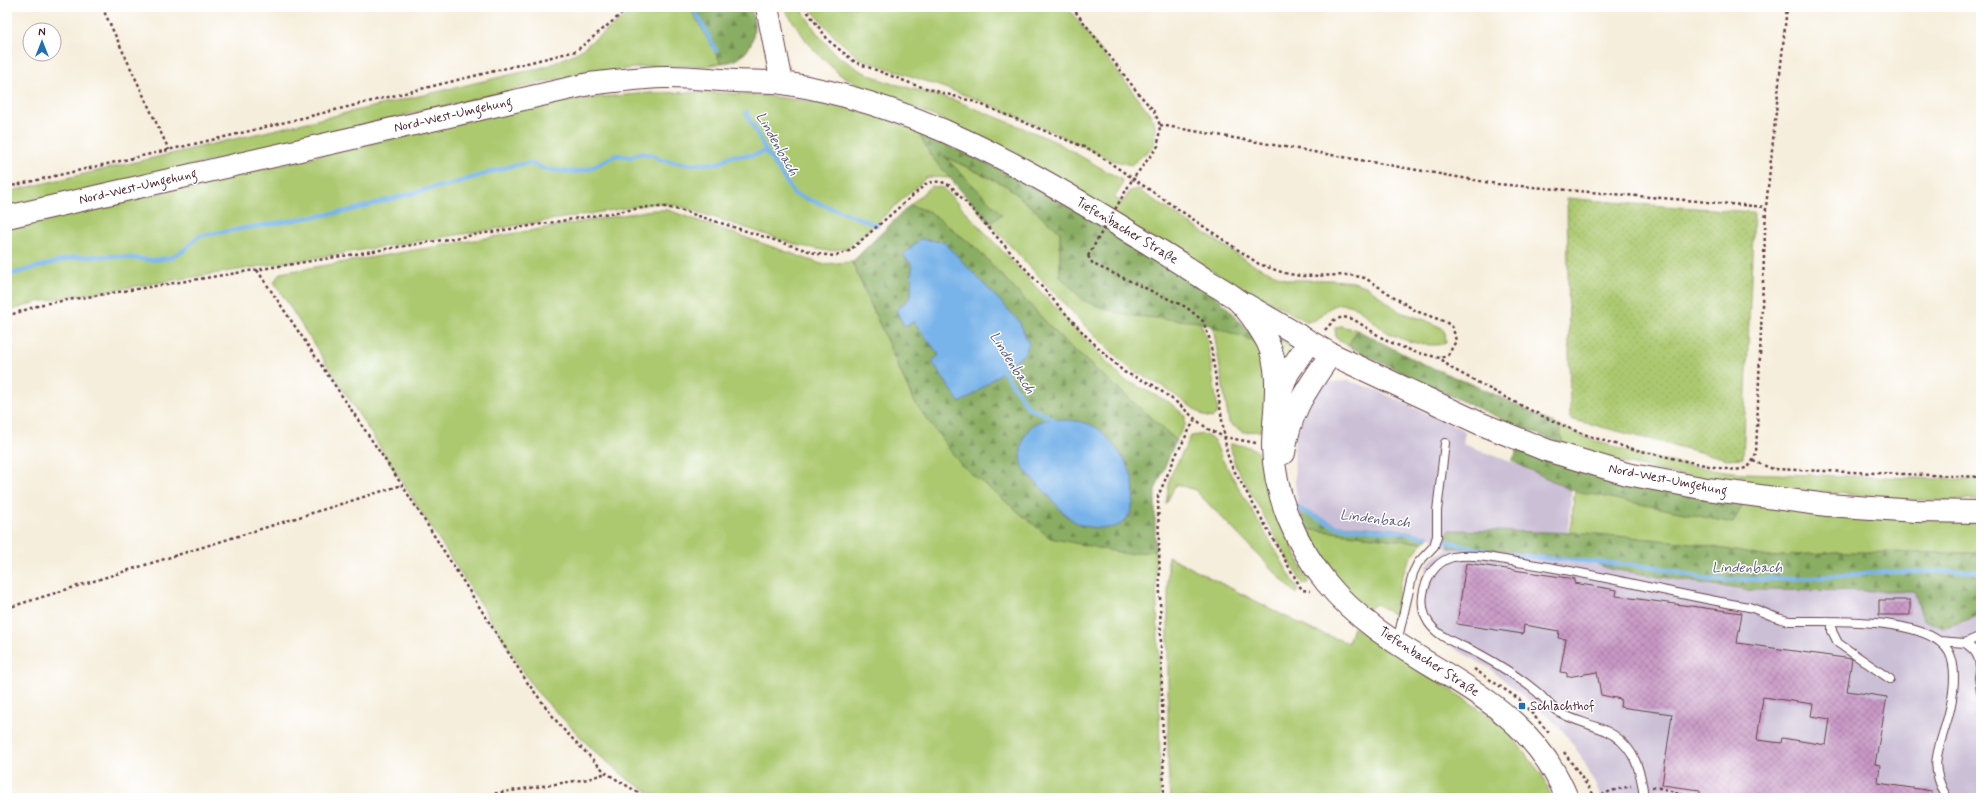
<svg xmlns="http://www.w3.org/2000/svg" width="1988" height="805" font-family="Mynerve,sans-serif">
<style>
.industrial{fill:#cbbfd5}
.grass{fill:#acc96f;stroke:#7b744d}
.forest{fill:url(#forest-firs);stroke:#6a6646;fill-rule:evenodd}
.garden{fill:url(#garden-dots);stroke:#7b744d}
.water{fill:#78b3e9;stroke:#61698a}
.lines{fill:none;stroke-linecap:round;stroke-linejoin:round}
.stream{stroke:#78b3e9;stroke-width:4.5}
.building{fill:url(#building-cross-hatch);fill-rule:evenodd}
.lane-casing{stroke:#643e46;stroke-width:10}
.secondary-casing{stroke:#643e46;stroke-width:24}
.path{stroke:#643e46;stroke-width:2.5;stroke-dasharray:3 3;stroke-linecap:butt}
.lane{stroke:#fff;stroke-width:8}
.secondary{stroke:#fff;stroke-width:22}
.path-bridge{stroke:#643e46;stroke-width:2.5;stroke-dasharray:3 3;stroke-linecap:butt}
.poi-dot{fill:#1f6fb2;stroke:#fff;stroke-width:1.5}
.labels{text-anchor:middle;dominant-baseline:central;stroke-width:3;stroke-linejoin:round;paint-order:stroke}
.street-label{font-size:13px;fill:#4a1f2b;stroke:#fff}
.poi-label{font-size:13px;fill:#4a1f2b;stroke:#fff;text-anchor:start}
.water-label{font-size:14px;font-style:italic;fill:#5c5a77;stroke:#fff}
</style>
<defs>
<pattern id="forest-firs" width="22" height="20" patternUnits="userSpaceOnUse"><rect width="22" height="20" fill="#89ad62"/><path d="M5 1l3.5 6h-7zM16 11l3.5 6h-7z" fill="#728c51"/></pattern>
<pattern id="garden-dots" width="8" height="8" patternUnits="userSpaceOnUse"><rect width="8" height="8" fill="#acc96f"/><path d="M2 2h.1M6 6h.1" fill="none" stroke="#96ac60" stroke-width="1.8" stroke-linecap="round"/></pattern>
<pattern id="building-cross-hatch" width="8" height="8" patternUnits="userSpaceOnUse"><rect width="8" height="8" fill="#c897c5"/><path d="M0 0l8 8M0 8l8-8" fill="none" stroke="#a47ba0"/></pattern>
</defs>
<rect width="100%" height="100%" fill="#fff"/>
<filter id="ink" filterUnits="userSpaceOnUse"><feTurbulence type="fractalNoise" baseFrequency=".025" numOctaves="2"/><feDisplacementMap in="SourceGraphic" scale="8" xChannelSelector="R" yChannelSelector="G"/><feConvolveMatrix kernelMatrix="1 2 1 2 8 2 1 2 1" color-interpolation-filters="sRGB"/></filter>
<filter id="wash" filterUnits="userSpaceOnUse"><feTurbulence type="fractalNoise" baseFrequency=".012" numOctaves="4" result="noise"/><feDisplacementMap in="SourceGraphic" scale="16" xChannelSelector="R" yChannelSelector="G"/><feGaussianBlur stdDeviation="0.9" result="paint"/><feColorMatrix in="noise" values="0 0 0 0 0 0 0 0 0 0 0 0 0 0 0 0 0 1.4 0 .05"/><feComposite in="paint" operator="in"/></filter>
<g filter="url(#wash)">
<rect width="100%" height="100%" fill="#f6eedc"/>
<path class="industrial" d="M1349,381l25,8 91,42 -2,13 109,41 -7,77 91,8 325,3v225h-381v-4l-18,-36 -18,-26 -13,-13 -62,-51 -54,-31 -8,-7 -5,-6 -1,-7 -7,-3 13,-49 8,-9 12,-6 -17,-14 -33,-7 -60,-4 -39,-18 -3,-24 -1,-40 15,-43 19,-18z"/>
<path class="grass" d="M637,7h53l31,56 -15,3h-56l-79,10 -564,133v-17l541,-126 30,-14z
M783,7h17l17,26 19,22 25,16 26,11 67,18 69,28 31,13 68,39v6l-8,12 9,4 7,-11 7,-2 115,75 36,16h44l22,2 14,5 32,25 25,8 17,8 3,5 1,10c-16,6 -48,-3 -62,-13 -15,-10 -23,-26 -43,-26 -11,0 -18,11 -26,16 -2,1 -7,1 -9,1l-105,-56 -260,-146 -70,-29 -32,-16 -29,-28z
M809,7h258l84,108 4,10 -1,21 -23,19 -20,-5 -49,-24 -83,-36 -120,-42 -24,-21z
M700,92c60,2 121,8 179,24 14,4 27,11 40,16l11,23 20,23 -23,-1 -66,60 -15,11 -17,3 -28,-5 -122,-40 -22,-3 -620,99 -30,10v-84l546,-127 98,-8z
M943,156l64,30 53,46v44l123,44 17,2 7,16 11,74 -6,6 -8,-2 -42,-30 -32,-17 -44,-42 -96,-103 12,-10z
M931,186l12,2 180,191 46,23 16,14v9l-9,15 -112,-99 -89,-94 -45,-35 -20,-7z
M652,210h16l153,54 31,-2 61,138 214,154 28,-3 4,116 1,131h-501l-30,-18 -35,-29 -58,-60 -262,-409 6,-9z
M1213,326l44,16 10,21v55l-6,13 -18,1 -14,-9z
M1340,326l17,4 -9,16 -12,-9 -1,-9z
M1274,336l20,10 -12,21z
M1559,426c57,26 122,41 184,47l238,7v20h-70l-205,-19 -81,-18 -62,-19z
M1203,434l11,6 8,19 76,130 -2,5 -101,-104 -19,-6 -10,20 4,-27 21,-41z
M1230,444c19,2 24,2 36,17l28,90 15,33 -6,1 -68,-120z
M1575,490l158,33 11,-21 237,17v34l-144,-1 -69,5 -77,-14 -121,-11z
M1306,529l117,14c-22,21 -23,44 -29,72l-17,-11 -10,5 -11,-10 -33,-35z
M1168,556l142,73 38,14 5,-16 50,31 99,66 40,51 10,23h-382l-2,-33z"/>
<path class="forest" d="M690,7h61c8,26 1,55 -30,56z
M919,132l97,45 92,52 101,61 17,16 29,31 2,5 -57,-20 -77,-7 -39,-14 -24,-25v-44l-53,-46 -63,-30 58,58 -12,10 -60,-69z
M910,205l20,7 45,35 89,94 112,99 -21,50v61l-28,3 -77,-16 -89,-73 -48,-65 -61,-138zM920,239l24,3 80,112 -22,16 -70,-8 8,-7 -26,-33 -10,4 -8,-16 15,-13 1,-32 -9,-9zM1134,487l-3,28 -23,13 -24,-2 -18,-10z
M1357,330l62,32 75,32 65,32 4,18c-73,-28 -144,-63 -215,-98z
M1520,446l224,56 -11,21 -162,-33 -59,-29z
M1298,507l39,18 60,4 33,7 -7,7 -117,-14z
M1449,530l138,3 104,10 77,14 69,-5 144,1v62l-38,13 -20,-9 -9,-28 -169,-1 -135,-21 -23,-9 -95,-11 -43,-1 -3,-11z"/>
<path class="garden" d="M1567,198l68,6 119,8 -11,246 -16,1 -157,-40z"/>
<path class="water" d="M920,239l24,3 75,79 10,23 -5,10 -51,41 -13,8 -28,-41 7,-7 -25,-33 -10,4 -8,-16 15,-13 1,-32 -9,-10z
M1053,419c14,1 31,1 44,9 9,6 30,33 33,43 8,22 5,57 -24,57 -6,0 -15,0 -21,-2 -16,-4 -27,-19 -37,-31 -7,-8 -19,-18 -24,-27 -7,-15 -2,-39 14,-46 4,-2 10,-2 15,-3z"/>
<g class="lines">
<path class="stream" d="M693,7l23,44
M746,112l20,39 28,43 83,31
M7,277l8,-4 60,-16 38,-1 39,4 18,-2 13,-7 16,-15 149,-25 87,-24 10,-1 66,-20 19,-3 18,7 27,2 14,-3 27,-14 15,2 8,-4 14,2 7,5 29,4 30,-1 12,-7 23,-1 12,-4
M999,365l29,42 25,12 4,5
M1299,509l38,18 60,4 30,6
M1445,541l53,13 158,13 53,13 105,-2 64,-6 103,-1"/>
</g>
<g id="blocks">
<path class="building" d="M1466,563l109,16 -1,4 43,7 -1,6 126,17 -5,30 115,16 -5,32 40,6 -12,67 5,1 -2,18 54,8v7h-223l-9,-3v-5l-38,-5 10,-71 -52,-7 1,-8 -20,-4 -4,-23 -30,5v-4l-7,-1 6,-33 -8,-1 1,-7 -35,-6 -1,9 -66,-10zM1763,697l50,7 -2,12 19,3 -4,26 -44,-7 -1,5 -24,-3z
M1879,600h31v15h-31z"/>
</g>
</g>
<g filter="url(#ink)">
<use href="#blocks" fill-opacity="0" stroke="#643e46" stroke-width="1"/>
<g class="lines">
<defs>
<path id="lane" d="M1832,622v9l6,12 52,36
M1939,641l26,2 16,-7
M1397,642l16,-69 5,-10 16,-17 3,-10v-25l8,-68
M1965,643c10,7 14,12 15,24
M1981,665l-2,12 2,15
M1644,798c-3,-30 -11,-55 -40,-68 -16,-7 -33,-10 -47,-19 -7,-5 -13,-13 -20,-19 -17,-14 -36,-26 -56,-37 -18,-10 -45,-16 -55,-37 -10,-22 3,-55 27,-61 21,-4 44,2 64,5 78,11 154,32 232,45 14,4 26,12 41,14 37,1 138,-6 159,31 9,17 4,47 -1,65 -10,36 -20,47 -1,81"/>
<path id="secondary" d="M767,7l15,76
M7,217l582,-133c24,-3 49,-6 74,-7 24,-1 49,3 73,4 16,1 32,0 47,2 129,19 246,86 355,154 23,14 46,28 68,43 10,6 20,11 29,18 12,10 24,29 32,43 16,32 6,71 6,106 1,48 23,98 53,135 72,89 194,100 241,216
M1245,304l86,50 148,69 67,27 81,24 80,15 120,16 89,6 65,1
M1279,397l9,-24 21,-31
M1284,453c6,-43 23,-64 47,-99"/>
</defs>
<use href="#lane" class="lane-casing"/>
<use href="#secondary" class="secondary-casing"/>
<path class="path" d="M102,7l67,143
M804,7l25,34 26,21 60,23 60,17 116,48 168,114 25,9 17,3 49,-1 15,3 51,33 30,11 7,6 3,13 -8,14 -8,3
M1072,7l66,86 16,18 6,14 -2,21 -26,34
M1160,125l337,59 269,23
M7,187l226,-52 343,-84 54,-44
M1088,256l5,8 93,43 17,14 7,19 17,113 4,12 71,125 8,1
M257,270l145,215 125,197 34,45 45,46 41,25
M7,316l36,-12 605,-97h18l17,4 135,43 17,2 14,-5 78,-68c10,-2 15,-2 24,3l134,149 39,37 29,13 27,20 15,14 13,10 16,8 32,6
M1325,330l9,-10 9,-3 10,2 34,22 28,11 25,6 11,10c43,23 85,47 130,65 35,13 72,21 109,29 14,2 47,13 59,4 4,-4 5,-8 7,-13l10,-246 21,-200
M1753,461l20,8 208,8
M7,608l395,-123
M1474,669l45,30 31,35
M1564,752l32,46
M1652,787c15,1 27,8 42,10
M1596,797l15,-6 20,-5
M465,798l123,-19 18,-6
M1164,798l-6,-302 19,-43 18,-34"/>
<use href="#lane" class="lane"/>
<use href="#secondary" class="secondary"/>
<path class="path-bridge" d="M1088,256l44,-76"/>
</g>
</g>
<rect class="poi-dot" x="1518" y="702" width="8" height="8" rx="2"/>
<g class="labels">
<g class="street-label">
<text transform="translate(453 115) rotate(-13)">Nord-West-Umgehung</text>
<text transform="translate(138 187) rotate(-13)">Nord-West-Umgehung</text>
<text transform="translate(1127 231) rotate(31)">Tiefenbacher Straße</text>
<text transform="translate(1668 480) rotate(11)">Nord-West-Umgehung</text>
<text transform="translate(1429 662) rotate(33)">Tiefenbacher Straße</text>
</g>
<g class="poi-label">
<text x="1530" y="706">Schlachthof</text>
</g>
<g class="water-label">
<text transform="translate(777 144) rotate(60)">Lindenbach</text>
<text transform="translate(1012 363) rotate(57)">Lindenbach</text>
<text transform="translate(1375 519) rotate(7)">Lindenbach</text>
<text x="1747" y="568">Lindenbach</text>
</g>
</g>
<rect width="1988" height="805" fill="none" stroke="#fff" stroke-width="24"/>
<g transform="translate(42 42)"><circle r="19" fill="#ffffff" stroke="#b7a5aa"/>
<path d="M0-3L7 15L0 10L-7 15Z" fill="#1f6fb2"/>
<text y="-6" font-size="11" font-weight="bold" text-anchor="middle" fill="#4a1f2b">N</text>
</g>
</svg>
